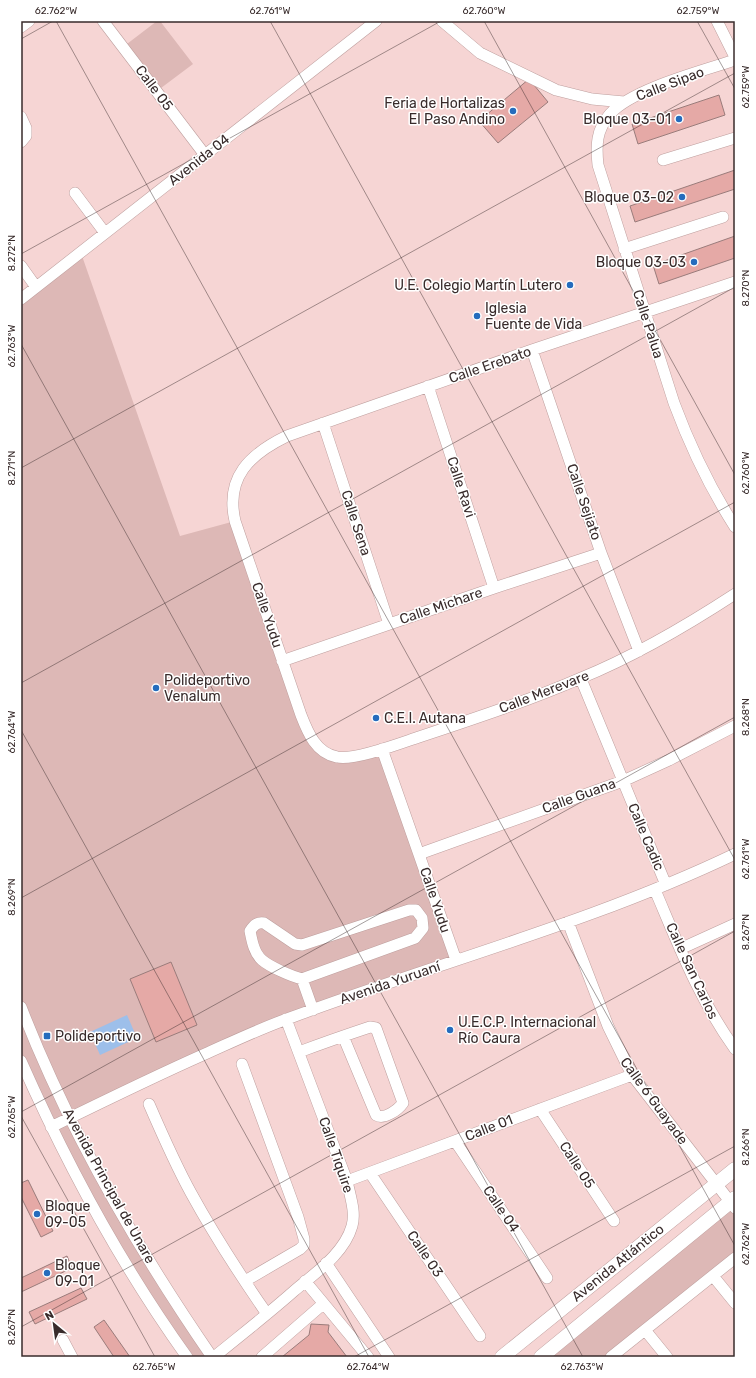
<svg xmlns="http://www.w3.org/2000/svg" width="756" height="1378" font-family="Rubik,sans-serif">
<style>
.green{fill:#ddb8b6}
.water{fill:#9dbfea}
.building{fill:#e5a9a6;stroke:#9a7c7b}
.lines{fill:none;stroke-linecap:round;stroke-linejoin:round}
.minor-casing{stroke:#be9f9e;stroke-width:12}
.major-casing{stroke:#be9f9e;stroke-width:15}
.minor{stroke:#fff;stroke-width:11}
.major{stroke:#fff;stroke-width:14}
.ticks{fill:none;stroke:#382b2b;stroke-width:1;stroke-opacity:0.45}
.poi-dot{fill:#256cbd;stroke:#fff;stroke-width:1.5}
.labels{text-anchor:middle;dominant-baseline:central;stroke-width:3;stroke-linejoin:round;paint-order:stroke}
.street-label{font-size:14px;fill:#382b2b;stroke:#fff}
.poi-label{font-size:14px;fill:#382b2b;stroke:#fff;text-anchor:start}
.neatline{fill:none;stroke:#382b2b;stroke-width:1.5}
.ticks-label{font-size:10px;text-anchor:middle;fill:#382b2b}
</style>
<rect width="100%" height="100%" fill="#f6d5d4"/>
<path class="green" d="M157,21h3l33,43 -36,27 -34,-44z
M81,253l99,283 55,-15 66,194 27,39 54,-5 74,211 -170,59 -216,99 142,239h-25l-51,-76 -115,-220v-762z
M735,1198v60l-124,99h-70z"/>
<path class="water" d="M127,1015l10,23 -37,17 -10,-23z"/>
<path class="building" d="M529,79l19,23 -50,41 -19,-22z
M719,95l6,20 -87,29 -6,-20z
M735,170v19l-100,33 -5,-16z
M735,236v22l-76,26 -6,-19z
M171,962l26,63 -41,17 -26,-63z
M28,1180l25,51 -12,6 -20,-40v-14z
M67,1256l5,12 -51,24v-14z
M81,1288l6,11 -52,25 -6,-12z
M104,1320l26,37h-16l-20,-30z
M311,1324l18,1 -1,7 19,25h-65l27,-22z"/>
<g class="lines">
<defs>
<path id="minor" d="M103,21l102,134
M442,21l38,32 76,37 36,9 32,3
M717,21l18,36
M21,27l8,-6
M735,60c-33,11 -103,29 -125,54 -14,16 -14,32 -12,51l76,238c16,43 36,85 61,124
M21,117l5,11v8l-5,6
M663,160l72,-22
M75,193l30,40
M624,249l99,-32
M21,266l15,21
M735,282l-203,68 -245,86c-37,18 -62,41 -52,85l66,194c7,18 15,38 36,42 17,4 64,-14 82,-20 54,-18 109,-36 162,-59 54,-22 105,-52 154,-84
M21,299l355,-278
M532,350l69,203 38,98
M428,386l66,202
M323,423l66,201
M282,661l212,-73 107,-35
M581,679l85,206
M382,749l74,211
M419,854l204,-73 46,-21 66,-34
M655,890c24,56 44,109 80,159
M409,910h7l6,8 1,10 -8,10 -113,41c-11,-3 -32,-12 -40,-19 -8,-7 -10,-19 -12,-29 4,-6 7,-9 14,-8l31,21 7,1z
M568,922l40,104 24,49 103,133
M680,949l55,-25
M302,979l11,31
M21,1007c48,124 116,241 191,350
M299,1052c24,-9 47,-17 71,-25l6,1 27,75c-5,7 -19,17 -27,12l-33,-79
M21,1061c46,104 100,204 166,296
M242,1064l56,153 6,22v6l-4,4 -55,32
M149,1104c13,30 26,60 42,89 23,42 49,82 76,121
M540,1109l74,112
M51,1127c51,-25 102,-50 154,-73 27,-12 54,-25 82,-35 149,-56 304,-96 448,-165
M455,1141l92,137
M370,1173l110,163
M347,1181l285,-106
M326,1263l63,94
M713,1276l22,27
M305,1281l63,76
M645,1330l22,27
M63,1340l9,17
M214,1357c27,-22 54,-43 80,-66 21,-18 50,-37 58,-65 4,-14 -2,-30 -5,-45l-61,-162
M262,1357l61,-53
M611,1357l124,-99"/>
<path id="major" d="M502,1357l233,-188
M541,1357l194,-159"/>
</defs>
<use href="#minor" class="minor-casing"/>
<use href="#major" class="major-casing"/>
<use href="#minor" class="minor"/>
<use href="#major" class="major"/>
</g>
<path class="ticks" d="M56,21l679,1225M270,21l465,839M484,21l251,454M697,21l38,68M21,39l32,-18M21,254l420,-233M21,344l562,1013M21,468l714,-395M21,683l714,-396M21,730l348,627M21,898l714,-396M21,1112l714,-395M21,1116l134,241M21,1327l714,-396M354,1357l381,-211"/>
<g class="poi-dot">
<circle cx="513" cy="111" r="4"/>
<circle cx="679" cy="119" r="4"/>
<circle cx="682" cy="197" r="4"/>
<circle cx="694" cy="262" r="4"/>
<circle cx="570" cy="285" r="4"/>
<circle cx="477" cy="316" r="4"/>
<circle cx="156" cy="688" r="4"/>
<circle cx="376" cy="718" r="4"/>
<circle cx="450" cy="1030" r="4"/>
<rect x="43" y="1032" width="8" height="8" rx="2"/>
<circle cx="37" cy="1214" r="4"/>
<circle cx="47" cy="1273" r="4"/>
</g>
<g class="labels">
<g class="street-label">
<text transform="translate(670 84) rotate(-21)">Calle Sipao</text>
<text transform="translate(154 88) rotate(53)">Calle 05</text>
<text transform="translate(199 160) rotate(-38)">Avenida 04</text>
<text transform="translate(648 324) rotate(72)">Calle Palua</text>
<text transform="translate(490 365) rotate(-19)">Calle Erebato</text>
<text transform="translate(461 487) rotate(72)">Calle Ravi</text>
<text transform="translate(584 502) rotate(71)">Calle Sejiato</text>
<text transform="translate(356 523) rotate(72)">Calle Sena</text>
<text transform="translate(441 606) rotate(-19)">Calle Michare</text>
<text transform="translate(267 615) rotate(71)">Calle Yudu</text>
<text transform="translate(544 692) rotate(-21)">Calle Merevare</text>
<text transform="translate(579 796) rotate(-20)">Calle Guana</text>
<text transform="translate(646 837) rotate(67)">Calle Cadic</text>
<text transform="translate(435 900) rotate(71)">Calle Yudu</text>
<text transform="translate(692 971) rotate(65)">Calle San Carlos</text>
<text transform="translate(390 983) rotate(-19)">Avenida Yuruaní</text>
<text transform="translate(654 1101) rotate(54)">Calle 6 Guayade</text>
<text transform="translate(489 1128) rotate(-21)">Calle 01</text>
<text transform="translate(336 1155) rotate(71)">Calle Tiquire</text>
<text transform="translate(577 1165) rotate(57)">Calle 05</text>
<text transform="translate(109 1186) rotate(61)">Avenida Principal de Unare</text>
<text transform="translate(501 1209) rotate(56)">Calle 04</text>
<text transform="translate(425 1254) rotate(56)">Calle 03</text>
<text transform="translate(618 1263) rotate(-39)">Avenida Atlántico</text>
</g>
<g class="poi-label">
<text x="505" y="103" text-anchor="end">Feria de Hortalizas<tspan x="505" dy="16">El Paso Andino</tspan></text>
<text x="671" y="119" text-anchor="end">Bloque 03-01</text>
<text x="674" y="197" text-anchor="end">Bloque 03-02</text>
<text x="686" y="262" text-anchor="end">Bloque 03-03</text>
<text x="562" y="285" text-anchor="end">U.E. Colegio Martín Lutero</text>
<text x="485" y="308">Iglesia<tspan x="485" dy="16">Fuente de Vida</tspan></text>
<text x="164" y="680">Polideportivo<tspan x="164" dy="16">Venalum</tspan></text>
<text x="384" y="718">C.E.I. Autana</text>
<text x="458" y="1022">U.E.C.P. Internacional<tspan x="458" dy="16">Río Caura</tspan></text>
<text x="55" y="1036">Polideportivo</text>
<text x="45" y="1206">Bloque<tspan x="45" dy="16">09-05</tspan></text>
<text x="55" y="1265">Bloque<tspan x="55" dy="16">09-01</tspan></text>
</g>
</g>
<rect width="756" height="1378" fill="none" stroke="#ffffff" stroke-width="44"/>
<g transform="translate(54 1324) rotate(331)" stroke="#ffffff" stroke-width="3" paint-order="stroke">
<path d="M0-3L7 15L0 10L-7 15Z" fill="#382b2b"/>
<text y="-6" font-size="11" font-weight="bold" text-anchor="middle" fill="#382b2b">N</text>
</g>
<rect x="22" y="22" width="712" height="1334" class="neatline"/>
<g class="ticks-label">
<text x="56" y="14">62.762°W</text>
<text x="270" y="14">62.761°W</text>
<text x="484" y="14">62.760°W</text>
<text x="698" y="14">62.759°W</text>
<text transform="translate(745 87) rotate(-90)" y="4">62.759°W</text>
<text transform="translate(11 253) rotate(-90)" y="4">8.272°N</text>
<text transform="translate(745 288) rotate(-90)" y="4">8.270°N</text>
<text transform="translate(11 346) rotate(-90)" y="4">62.763°W</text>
<text transform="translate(11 468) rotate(-90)" y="4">8.271°N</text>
<text transform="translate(745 473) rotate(-90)" y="4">62.760°W</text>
<text transform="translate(745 717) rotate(-90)" y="4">8.268°N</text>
<text transform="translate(11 732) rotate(-90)" y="4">62.764°W</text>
<text transform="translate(745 859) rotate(-90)" y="4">62.761°W</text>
<text transform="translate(11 897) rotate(-90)" y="4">8.269°N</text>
<text transform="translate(745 932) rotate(-90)" y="4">8.267°N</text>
<text transform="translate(11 1117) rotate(-90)" y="4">62.765°W</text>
<text transform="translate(745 1147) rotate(-90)" y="4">8.266°N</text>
<text transform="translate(745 1244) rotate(-90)" y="4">62.762°W</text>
<text transform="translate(11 1327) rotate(-90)" y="4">8.267°N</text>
<text x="154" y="1370">62.765°W</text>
<text x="368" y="1370">62.764°W</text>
<text x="582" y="1370">62.763°W</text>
</g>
</svg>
